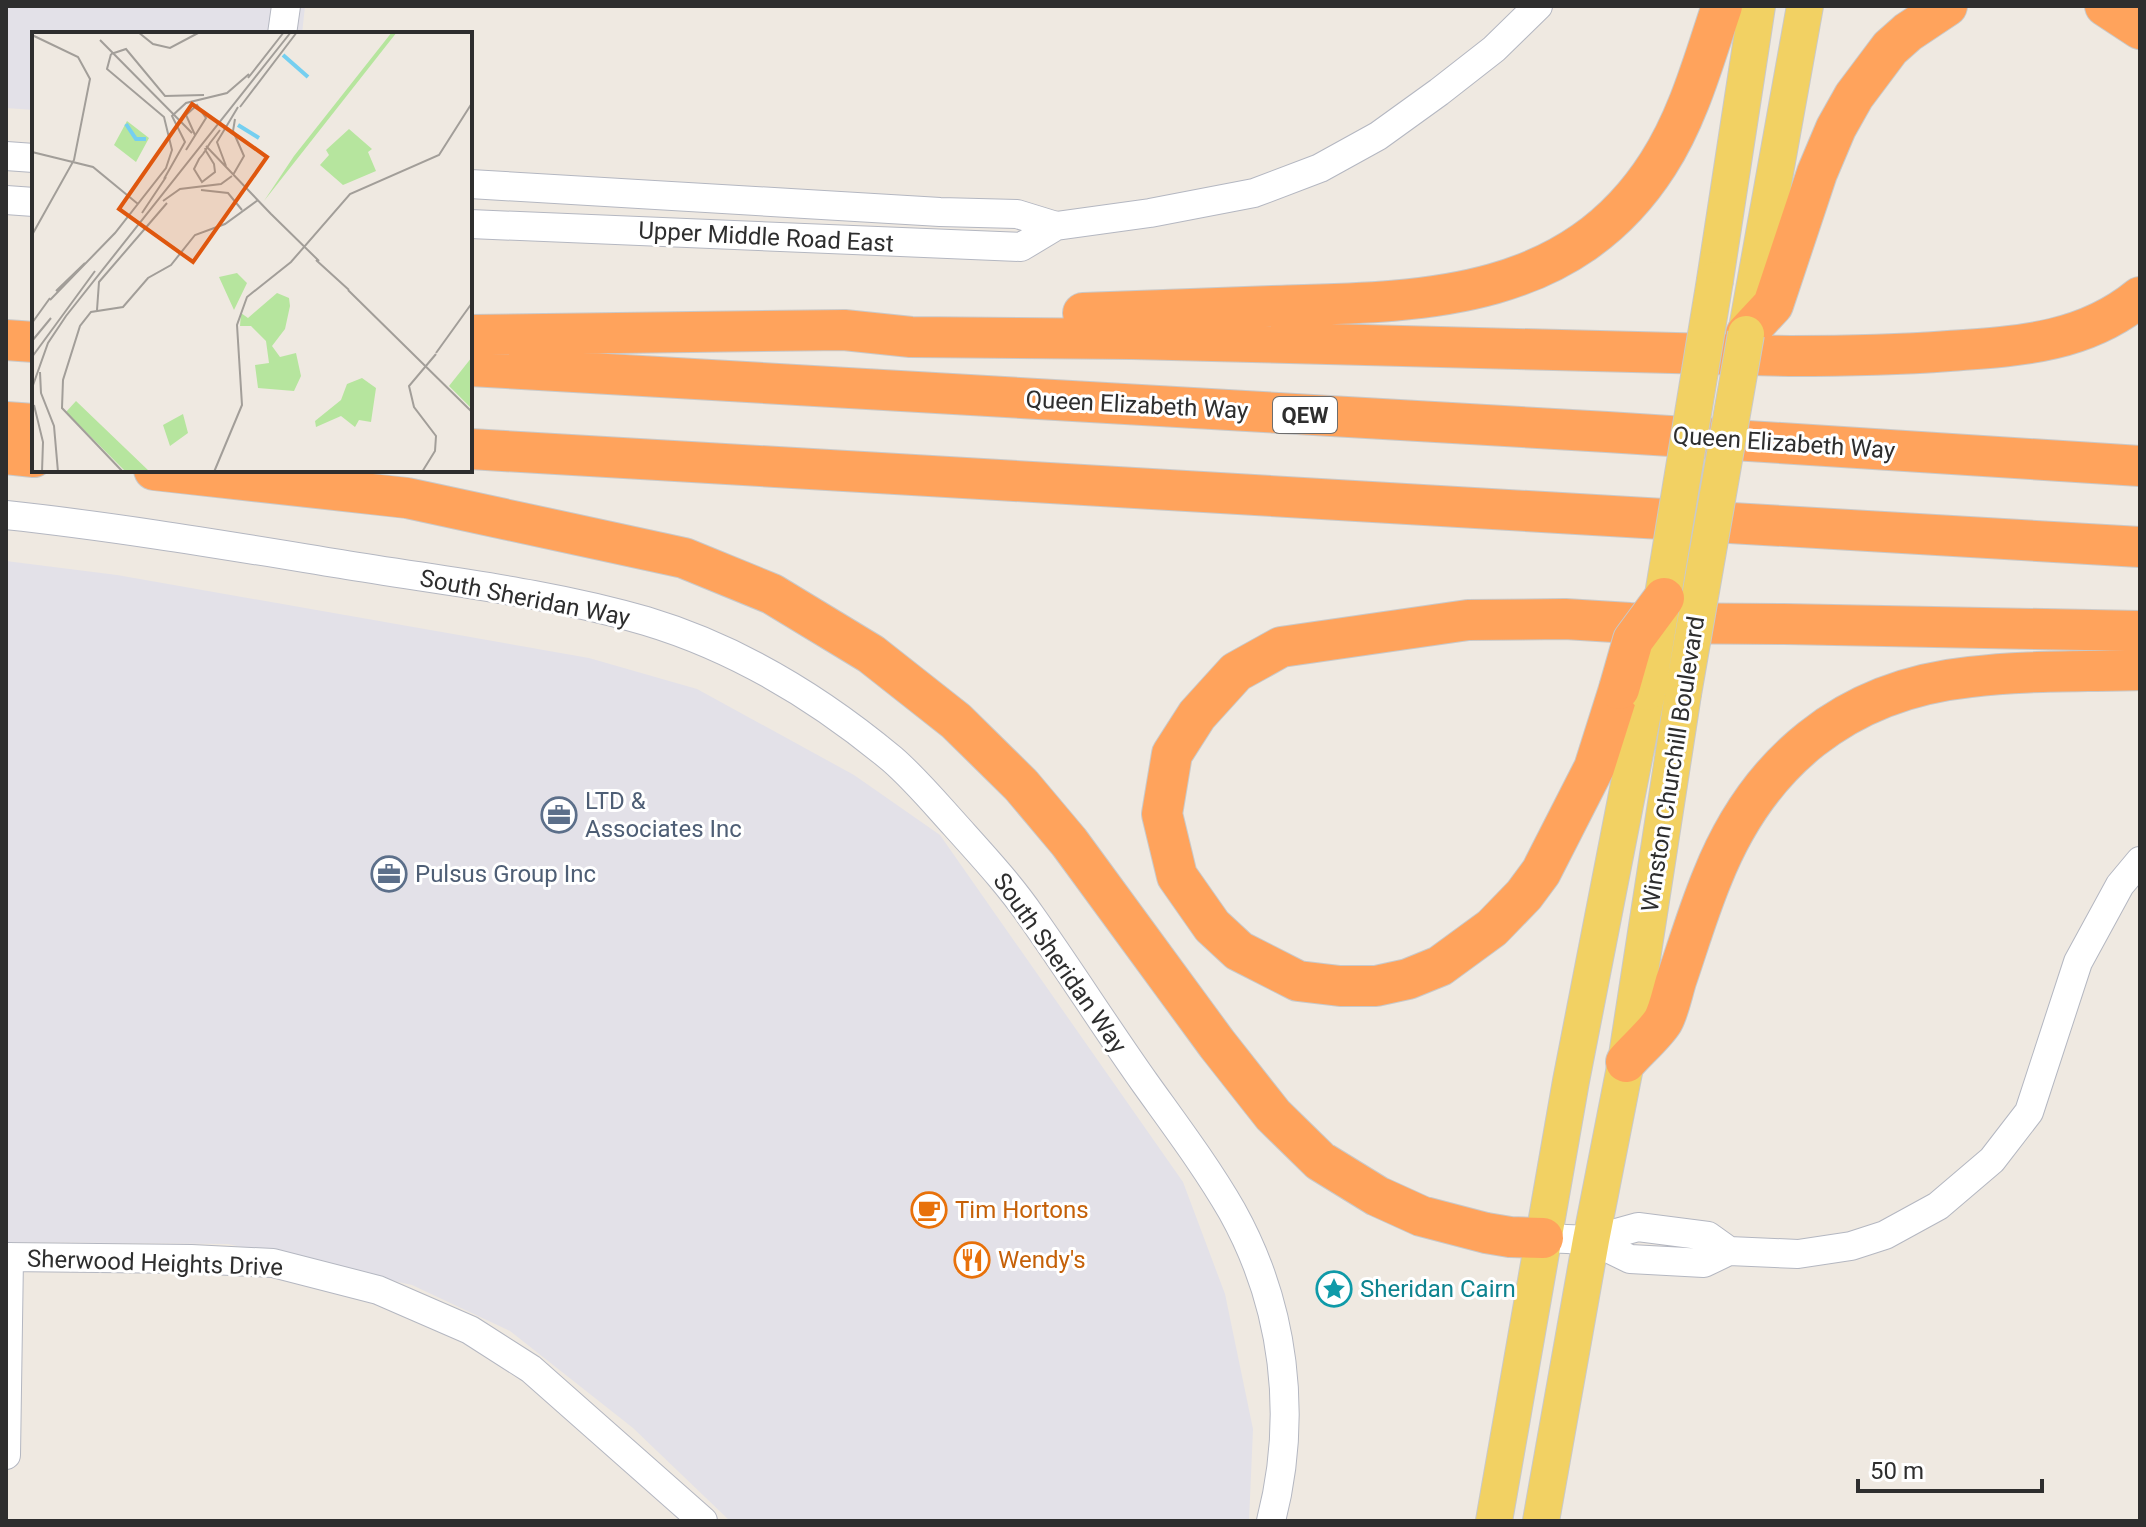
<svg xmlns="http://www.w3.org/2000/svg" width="2146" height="1527" font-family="Roboto,sans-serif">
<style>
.industrial{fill:#e3e1e8}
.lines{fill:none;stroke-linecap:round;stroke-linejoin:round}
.minor-casing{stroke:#b4b7c1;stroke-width:30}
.major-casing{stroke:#c9c9c9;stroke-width:38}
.highway-casing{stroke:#c9c9c9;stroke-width:42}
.minor{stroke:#fff;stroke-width:28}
.major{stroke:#f2d163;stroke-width:36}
.highway{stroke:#ffa35c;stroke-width:40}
.major-bridge-casing{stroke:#c9c9c9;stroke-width:38;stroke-linecap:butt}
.highway-bridge-casing{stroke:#c9c9c9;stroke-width:42;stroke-linecap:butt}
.major-bridge{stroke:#f2d163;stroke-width:36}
.highway-bridge{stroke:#ffa35c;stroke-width:40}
.labels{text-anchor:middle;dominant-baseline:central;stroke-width:6;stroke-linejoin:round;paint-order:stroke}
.shield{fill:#fff;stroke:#6d6d6d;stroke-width:2}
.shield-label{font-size:22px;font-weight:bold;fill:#2e2e2e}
.street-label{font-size:24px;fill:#2e2e2e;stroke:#fff}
.service-label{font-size:24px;fill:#4e5e75;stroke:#fff;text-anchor:start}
.food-label{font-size:24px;fill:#c56008;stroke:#fff;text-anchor:start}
.culture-label{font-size:24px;fill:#0d838f;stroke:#fff;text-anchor:start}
.inset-river{fill:none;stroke:#75cff0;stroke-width:4}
.inset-road{fill:none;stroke:#a29e99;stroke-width:2}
.view{fill:#df570e;fill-opacity:0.15;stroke:#df570e;stroke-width:4}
.inset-edge{fill:none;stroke:#2e2e2e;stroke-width:4}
</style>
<rect width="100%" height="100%" fill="#efe9e1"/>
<path class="industrial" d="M6,6h299l-3,28h-268v76l-28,-2z
M6,561l111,14 472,83 108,31 157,86 86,60 243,347 42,112 28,135 -4,92h-519l-97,-93 -123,-97 -98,-46 -184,-41 -222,-2z"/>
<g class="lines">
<defs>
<path id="minor" d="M282,34l4,-28
M6,156l28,2
M470,184l470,28 77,2 39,12
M6,200l28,2
M470,224l551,23 35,-21 94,-13 104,-20 66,-25 58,-32 61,-44 55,-43 44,-43
M6,515c112,12 224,31 335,49 101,17 206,28 305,57 90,27 174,78 246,138 23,20 43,44 63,66 26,29 54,59 76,91 39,55 75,112 114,167 30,42 61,83 87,128 53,95 66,205 39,310
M1543,1238l48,2 47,-13 70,9 21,15
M1591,1240l39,19 74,4 25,-12 69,3 53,-8 34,-11 53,-29 54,-46 37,-48 49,-150 42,-77 20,-24
M6,1257l185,2 82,4 105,27 92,40 61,39 172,152
M6,1455l3,-198"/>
<path id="major" d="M1715,280l42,-274
M1746,334l59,-328
M1494,1521l77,-440 76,-389
M1541,1521l50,-281 35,-178 57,-368"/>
<path id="highway" d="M2105,6l35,23
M1083,313c63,-2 126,-5 189,-7 147,-4 297,-3 386,-142 31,-48 46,-105 64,-158
M1746,334l27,-29 44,-132 19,-45 18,-32 36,-48 18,-16 39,-26
M470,335l374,-5 67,7 221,2 658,17c54,0 106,-1 159,-5 70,-5 135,-8 191,-54
M6,340l28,2
M470,366l1137,66 533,34
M6,422l28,2
M470,449l1670,98
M6,454l28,3
M154,470l253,28 277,60 88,36 99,60 85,67 65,64 48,57 148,202 56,71 47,46 57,35 44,20 65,17 24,4 33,1
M1619,689l-25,79 -53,104 -17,23 -32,33 -52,38 -32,13 -32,7h-36l-42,-5 -59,-30 -27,-25 -35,-50 -15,-62 10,-60 25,-39 39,-43 45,-25 187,-27 97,-1 65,4 154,1 356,7
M1626,1062c10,-12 29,-28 37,-41 6,-11 9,-27 13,-40 12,-35 22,-69 36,-103 46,-116 133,-188 258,-201 56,-7 114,-5 170,-7"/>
</defs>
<use href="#minor" class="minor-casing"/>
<use href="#major" class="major-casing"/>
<use href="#highway" class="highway-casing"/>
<use href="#minor" class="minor"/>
<use href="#major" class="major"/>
<use href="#highway" class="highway"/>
<defs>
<path id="major-bridge" d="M1647,692l68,-412
M1683,694l63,-360"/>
<path id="highway-bridge" d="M1619,689l14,-49 31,-42"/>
</defs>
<use href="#major-bridge" class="major-bridge-casing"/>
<use href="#highway-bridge" class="highway-bridge-casing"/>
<use href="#major-bridge" class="major-bridge"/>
<use href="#highway-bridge" class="highway-bridge"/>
</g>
<defs>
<symbol id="office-ring" viewBox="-11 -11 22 22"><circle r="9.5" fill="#fff" stroke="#5c6f8a" stroke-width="1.5"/><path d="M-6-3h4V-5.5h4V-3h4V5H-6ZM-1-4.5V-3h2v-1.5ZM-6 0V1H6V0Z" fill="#5c6f8a"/></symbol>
<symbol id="cafe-ring" viewBox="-11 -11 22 22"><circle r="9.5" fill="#fff" stroke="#e8710a" stroke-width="1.5"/><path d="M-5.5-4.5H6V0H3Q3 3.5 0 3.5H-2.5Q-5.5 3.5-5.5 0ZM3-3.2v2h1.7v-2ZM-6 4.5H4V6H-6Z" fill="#e8710a"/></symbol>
<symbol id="restaurant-ring" viewBox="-11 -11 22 22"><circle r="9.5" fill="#fff" stroke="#e8710a" stroke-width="1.5"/><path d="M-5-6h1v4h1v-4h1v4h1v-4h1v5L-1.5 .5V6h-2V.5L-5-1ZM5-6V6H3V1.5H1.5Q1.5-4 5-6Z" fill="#e8710a"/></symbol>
<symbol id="sight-ring" viewBox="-11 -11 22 22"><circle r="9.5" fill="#fff" stroke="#0f9aa8" stroke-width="1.5"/><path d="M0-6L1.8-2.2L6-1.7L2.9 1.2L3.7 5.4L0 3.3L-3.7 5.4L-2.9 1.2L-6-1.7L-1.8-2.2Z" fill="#0f9aa8"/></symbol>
</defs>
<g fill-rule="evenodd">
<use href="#office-ring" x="539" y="795" width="40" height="40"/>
<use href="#office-ring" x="369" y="854" width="40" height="40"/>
<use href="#cafe-ring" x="909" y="1190" width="40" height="40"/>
<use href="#restaurant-ring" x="952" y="1240" width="40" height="40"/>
<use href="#sight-ring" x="1314" y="1269" width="40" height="40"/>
</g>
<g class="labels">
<rect class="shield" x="1273" y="397" width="64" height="36" rx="6"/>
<g class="shield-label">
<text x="1305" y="415">QEW</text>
</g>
<g class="street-label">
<text transform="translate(766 237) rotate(3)">Upper Middle Road East</text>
<text transform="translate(1137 405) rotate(3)">Queen Elizabeth Way</text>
<text transform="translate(1784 443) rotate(4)">Queen Elizabeth Way</text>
<text transform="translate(525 598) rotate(11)">South Sheridan Way</text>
<text transform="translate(1673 764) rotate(-81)">Winston Churchill Boulevard</text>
<text transform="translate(1060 963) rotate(55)">South Sheridan Way</text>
<text transform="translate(155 1263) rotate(2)">Sherwood Heights Drive</text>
</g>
<g class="service-label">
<text x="585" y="801">LTD &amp;<tspan x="585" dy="28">Associates Inc</tspan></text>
<text x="415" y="874">Pulsus Group Inc</text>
</g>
<g class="food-label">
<text x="955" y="1210">Tim Hortons</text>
<text x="998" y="1260">Wendy's</text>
</g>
<g class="culture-label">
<text x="1360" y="1289">Sheridan Cairn</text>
</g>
</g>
<g transform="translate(32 32)">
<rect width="440" height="440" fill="#efe9e1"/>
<path d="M360,0h5l-133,169 30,-45zM95,89l22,17 -13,24 -22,-17zM317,97l23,20 -4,3 8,19 -33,14 -23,-20 9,-10 -3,-5zM205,241l10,10 -13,27 -15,-33zM245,261l12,5 1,8 -5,23 -13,17 8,11 16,-4 5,23 -7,15 -36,-3 -3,-23 14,-2 -3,-22 -15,-15h-11l1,-13 7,5zM440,325v52l-23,-23zM330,346l14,10 -5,34 -12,-2 -4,7 -14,-11 -25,11 -1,-6 26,-21 6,-16zM44,369l74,71h-24l-60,-60zM151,382l5,19 -18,13 -7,-21z" fill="#b6e59e"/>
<path class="inset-river" d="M251,23l25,22M94,92l10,15h10M206,93l21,13"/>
<path class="inset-road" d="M106,0l15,12 17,4 30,-16M0,3l46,22 12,22 -16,81 -42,75M68,8l92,93M79,22l15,-5 39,47 39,-1M216,46l36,-46M208,75l57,-75M174,114l65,68M173,116l1,3 8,13 1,8 -13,10 -8,-13 5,-10 4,-5 2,-3 5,-8 10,-13M154,118l20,-32 -9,-13 -11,10 9,20M0,120l61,15 45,37M194,134l-9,-24 21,-35M201,143l11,-19 -11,-25 2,-12M132,147l21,-37 -13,-26 14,-13 41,-10 22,-19M169,158l27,3 14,17M131,169l17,-12 41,-5 11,-8M110,181l24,-36M238,181l49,48M284,228l33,30M316,258l124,122M24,259l29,-28M18,268l65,-67 51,-65 6,-18 -8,-33 -57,-48 4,-15M65,278l2,-28 68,-79M0,291l18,-25M0,309l19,-23M404,321l36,-50M0,325l63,-86M8,340l1,21 13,33 4,46M0,356l16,-45 18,-27 225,-284M2,373l9,37 -1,30M91,440l-61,-64 1,-28 17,-54 11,-14 32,-5 25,-29 23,-13 24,-30 30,-11 33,-24M182,440l28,-67 -5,-80 10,-28 44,-35 59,-68 89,-39 33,-52M390,440l13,-21 1,-15 -22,-29 -5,-21 27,-32"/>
<path class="view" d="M160,72l75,53 -74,105 -74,-53z"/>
<rect width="440" height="440" class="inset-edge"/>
</g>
<rect width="2146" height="1527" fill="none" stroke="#2e2e2e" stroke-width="16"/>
<path d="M1858 1479v12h184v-12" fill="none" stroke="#2e2e2e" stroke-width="4"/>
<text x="1870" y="1479" font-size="24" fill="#2e2e2e" stroke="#ffffff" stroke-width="6" paint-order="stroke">50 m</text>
</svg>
